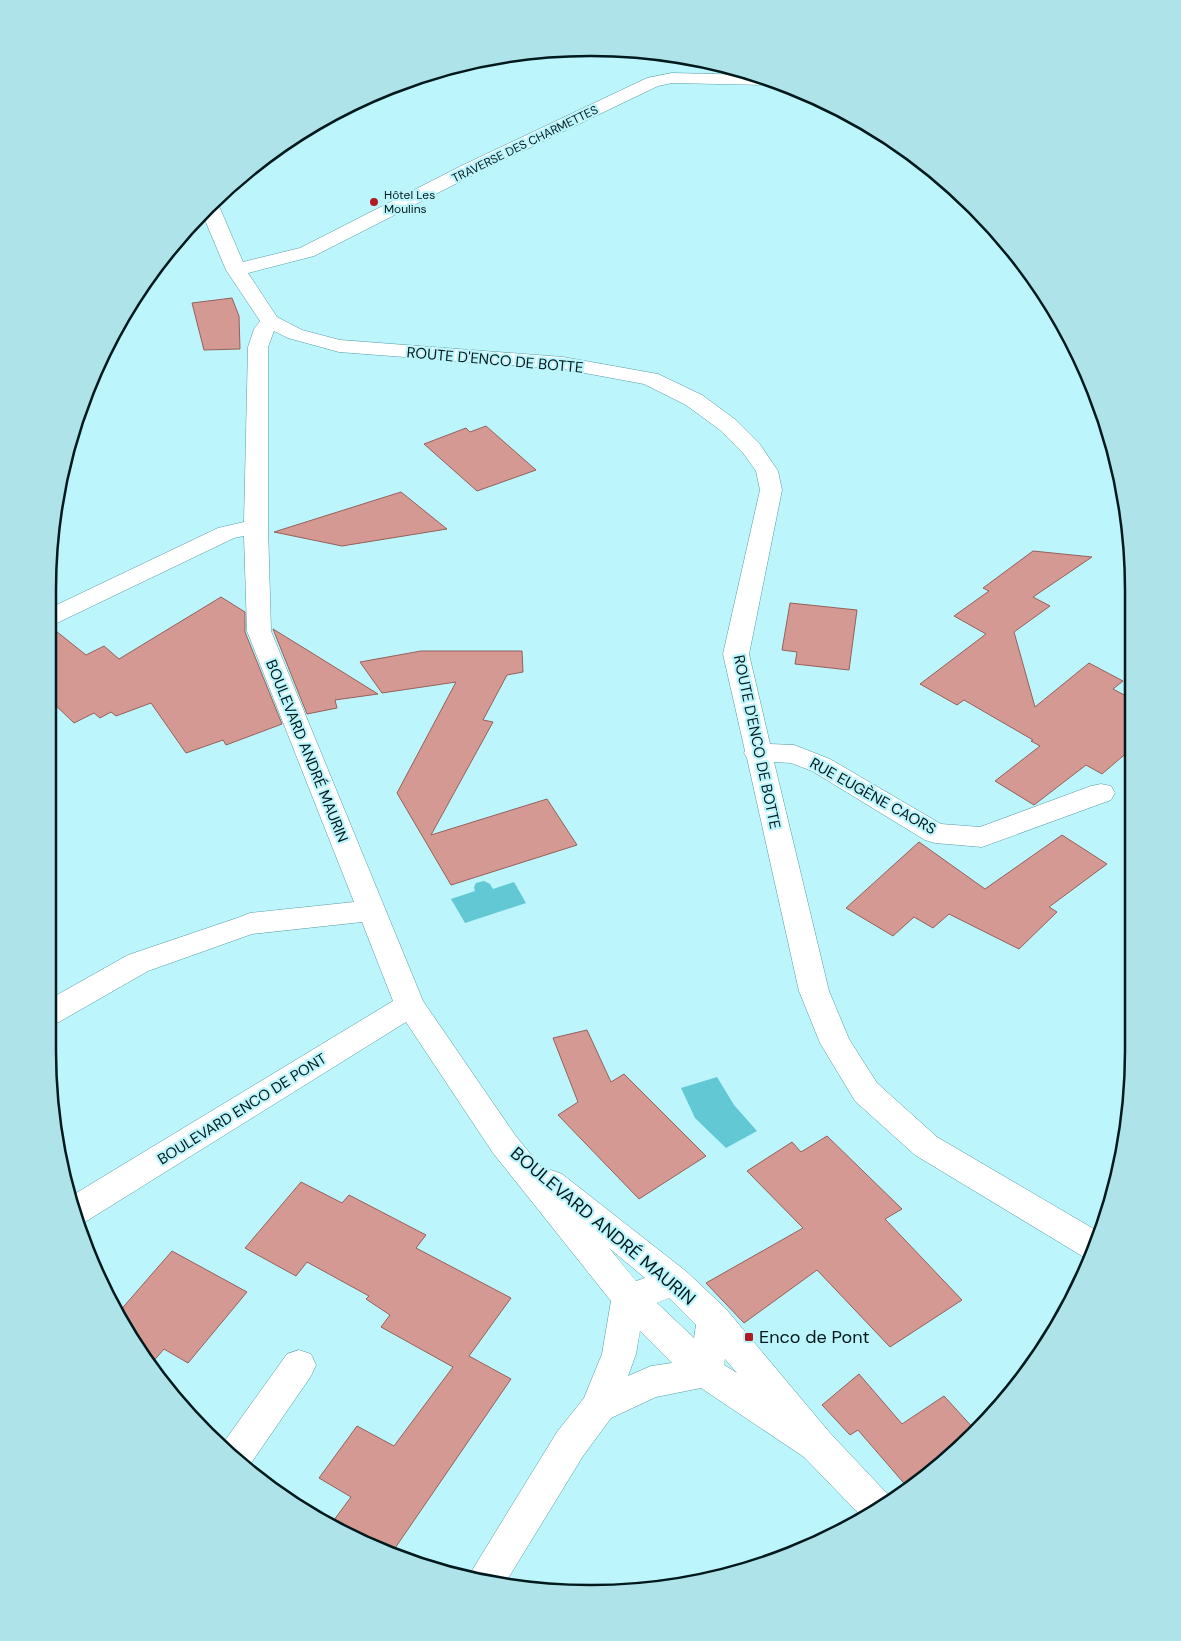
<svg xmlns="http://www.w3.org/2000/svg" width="1181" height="1641" font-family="'DM Sans',sans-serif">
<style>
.water{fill:#61c8d4}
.building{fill:#d49993;stroke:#96605b}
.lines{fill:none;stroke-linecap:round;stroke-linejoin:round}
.minor-casing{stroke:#559ba3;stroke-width:1}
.minor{fill:#fff;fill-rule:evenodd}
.poi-dot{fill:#af1d24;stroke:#bdf5fc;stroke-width:2}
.labels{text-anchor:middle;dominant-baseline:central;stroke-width:4.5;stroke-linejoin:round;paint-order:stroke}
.far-street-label{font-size:12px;fill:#00191c;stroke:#bdf5fc}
.far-poi-label{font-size:12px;fill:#00191c;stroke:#bdf5fc;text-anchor:start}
.street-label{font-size:15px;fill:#00191c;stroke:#bdf5fc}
.near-street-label{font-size:18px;fill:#00191c;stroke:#bdf5fc}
.near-poi-label{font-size:18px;fill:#00191c;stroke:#bdf5fc;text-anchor:start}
.rim{fill:none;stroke:#00191c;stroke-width:2.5}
</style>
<rect width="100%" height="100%" fill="#bdf5fc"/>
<path class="water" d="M484,881l6,3 3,5 21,-7 12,21 -61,20 -14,-24 24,-8 -1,-4 2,-4z
M717,1077l17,28 23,26 -31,17 -31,-30 -14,-30z"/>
<path class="building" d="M232,298l7,18 1,33 -36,1 -12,-47z
M486,426l50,44 -59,21 -53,-47 42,-16 4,4z
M401,492l46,37 -105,17 -68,-14z
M1033,551l59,6 -59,40 17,9 -36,26 21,75 54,-44 34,18 -10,8 17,9v52l-28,24 -16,-9 -52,40 -39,-24 45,-35 -9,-5 2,-1 -69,-40 -7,5 -37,-21 66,-50 -32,-18 35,-25 -6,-3z
M221,597l24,15v20l37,92 -56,21 -3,-5 -37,13 -35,-50 -35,13 -5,-4 -11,6 -6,-5 -20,10 -26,-25v-70l3,-1 35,28 18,-9 15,13z
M790,603l67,7 -8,60 -54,-6 2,-12 -15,-2z
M273,629l39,24 66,41 -43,6 2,8 -30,6z
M421,651h101l1,21 -16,3 -24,45 10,2 -62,113 116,-36 30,46 -126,40 -54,-92 59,-111 -74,11 -22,-31z
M1062,835l45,29 -58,43 8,5 -38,37 -70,-35 -16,14 -19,-11 -21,19 -47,-28 73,-66 66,47z
M587,1030l24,52 13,-8 82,82 -67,43 -81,-84 20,-13 -25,-64z
M827,1136l75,73 -17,10 77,81 -72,47 -73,-77 -73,53 -38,-40 97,-55 -56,-57 45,-29 9,10z
M301,1182l41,21 7,-8 77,40 -10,13 95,50 -42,58 42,23 -120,175 -40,-16 -20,-14 20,-27 -32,-19 38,-52 37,20 59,-79 -72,-40 9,-12 -24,-16 3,-3 -62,-34 -11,14 -51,-28z
M172,1251l75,41 -59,71 -24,-14 -14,16 -11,-13 -21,-39z
M859,1374l43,50 42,-28 31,34 -27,29 -39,30 -51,-59 -8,5 -28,-30z"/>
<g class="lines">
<defs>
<path id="minor" d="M672,73l82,2 20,7 -7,3 -95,-2 -14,3 -181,87 -163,83 -66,17 29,44 25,13 38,10 223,17 95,17 44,21 34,25 23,23 19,28 4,19 -33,164 21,90 24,1 36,14 111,65 39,3 111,-41 10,-2 10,2 4,7 -4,7 -129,47 -47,-4 -10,-3 -113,-69 -21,-8 -17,-1 55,229 20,48 28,44 60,54 162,95 -9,27 -8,-3 -167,-101 -60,-54 -35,-58 -21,-52 -52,-233 -3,-5 1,-2 -22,-97 37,-164 -4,-19 -13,-18 -23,-23 -34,-25 -42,-21 -81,-15 -224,-17 -51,-14 -14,-7 -6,16v179l3,105 152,370 92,134 30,37 6,-2 11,4 125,98 39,37 104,124 64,68 -31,17 -59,-61 -103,-69 -45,9 -45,21 -28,38 -79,129 -36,-8 89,-145 27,-34 18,-44 9,-53 -118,-148 -87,-131 -321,200 -8,2 -9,-26 325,-197 -31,-79 -110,12 -104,37 -89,51 -11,3v-25l80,-45 112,-38 10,-4 104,-11 -107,-271 -3,-95 -10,2 -177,85 -9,3v-17l170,-81 26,-6 4,-175 6,-18 6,-8 -34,-51 -24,-57 11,-12 6,5 24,56 57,-14 163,-83 184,-87zM609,1248l36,30 -9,3zM669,1298l27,27 -2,13 -37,-35zM640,1331l32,32 -21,3 -23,10 8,-22zM725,1359l12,14 -13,-8z
M299,1350l12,4 5,11 -5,11 -64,93 -14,-10 -12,-13 66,-92z"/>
</defs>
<use href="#minor" class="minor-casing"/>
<use href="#minor" class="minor"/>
</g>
<g class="poi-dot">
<circle cx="374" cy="202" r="5"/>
<rect x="744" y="1332" width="10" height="10" rx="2.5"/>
</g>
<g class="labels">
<g class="far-street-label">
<text transform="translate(525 144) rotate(-26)">TRAVERSE DES CHARMETTES</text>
</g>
<g class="far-poi-label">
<text x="384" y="195">Hôtel Les<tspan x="384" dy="14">Moulins</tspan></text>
</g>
<g class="street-label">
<text transform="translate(495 360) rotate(5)">ROUTE D'ENCO DE BOTTE</text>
<text transform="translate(757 742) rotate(78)">ROUTE D'ENCO DE BOTTE</text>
<text transform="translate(307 751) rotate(68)">BOULEVARD ANDRÉ MAURIN</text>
<text transform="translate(873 796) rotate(29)">RUE EUGÈNE CAORS</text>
<text transform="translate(242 1109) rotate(-32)">BOULEVARD ENCO DE PONT</text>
</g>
<g class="near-street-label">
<text transform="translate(603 1226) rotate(40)">BOULEVARD ANDRÉ MAURIN</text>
</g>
<g class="near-poi-label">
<text x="759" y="1337">Enco de Pont</text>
</g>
</g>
<path d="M0 0H1181V1641H0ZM590 56H591A534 534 0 0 1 1125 590V1051A534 534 0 0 1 591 1585H590A534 534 0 0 1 56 1051V590A534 534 0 0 1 590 56Z" fill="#aee3ea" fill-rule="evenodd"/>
<path class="rim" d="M590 56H591A534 534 0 0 1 1125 590V1051A534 534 0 0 1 591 1585H590A534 534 0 0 1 56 1051V590A534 534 0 0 1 590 56Z"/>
</svg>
